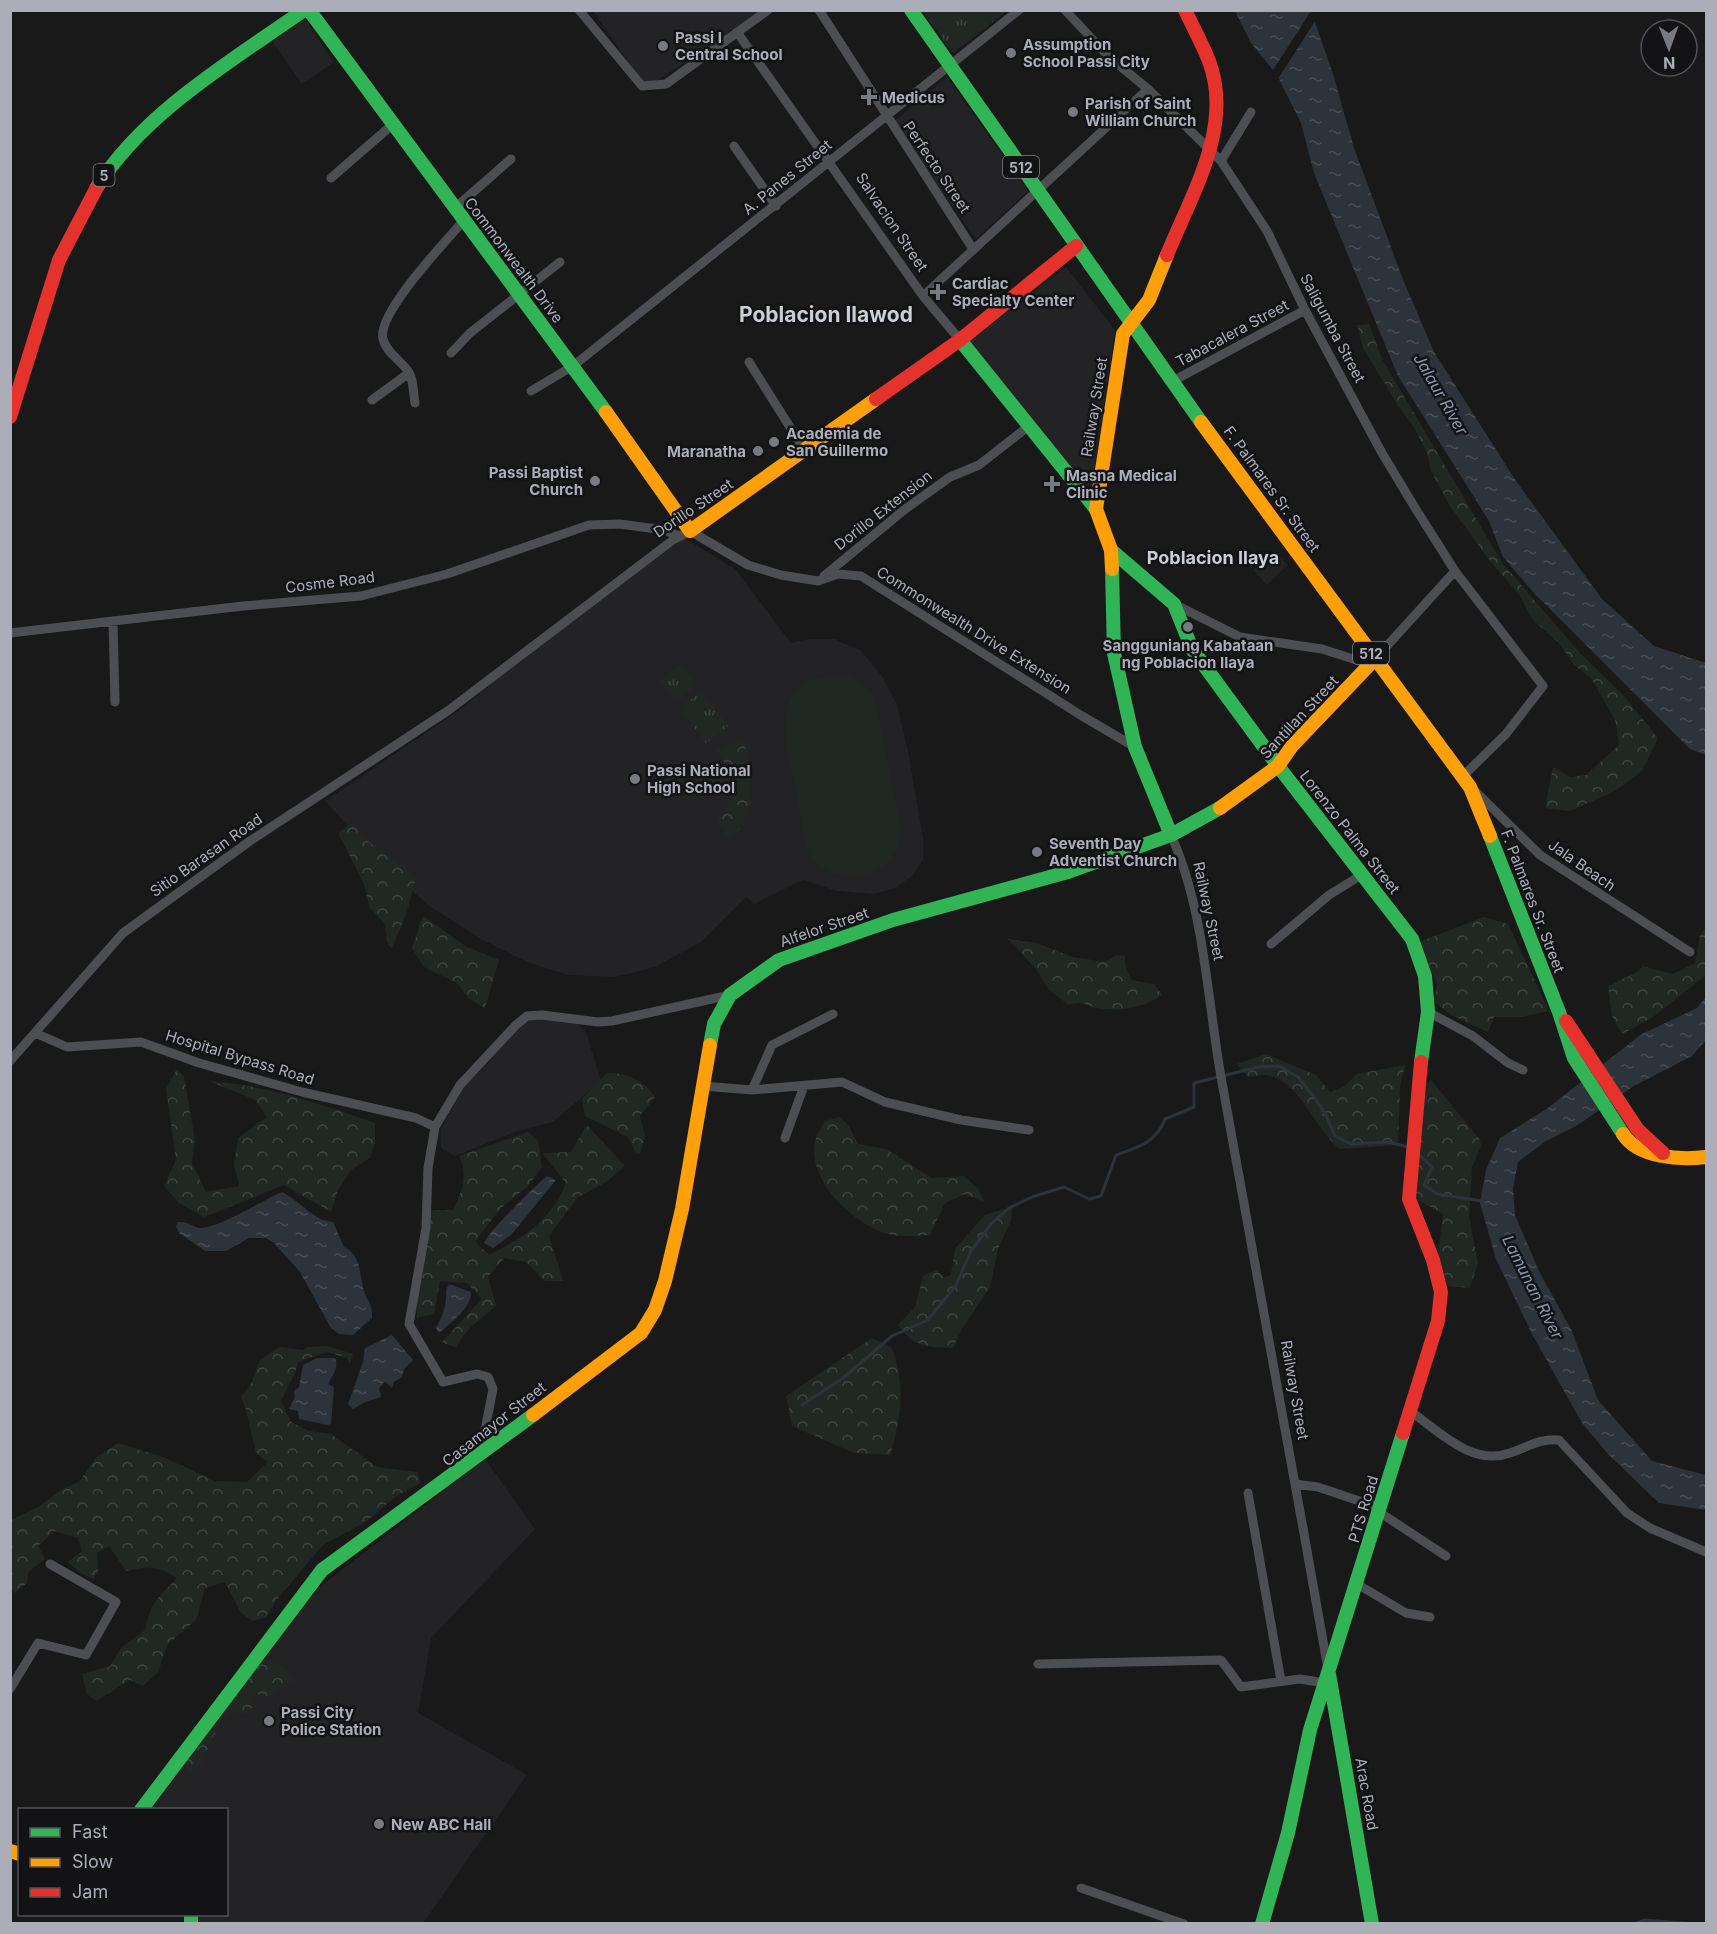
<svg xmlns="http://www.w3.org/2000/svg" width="1717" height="1934" font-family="Inter,sans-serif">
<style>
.built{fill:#232325}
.forest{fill:url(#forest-crowns)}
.park{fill:url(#park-tufts)}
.pitch{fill:#212823}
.water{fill:url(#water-ripples)}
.pier{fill:#191919}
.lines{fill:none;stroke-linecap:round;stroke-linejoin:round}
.stream{stroke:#2d333b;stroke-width:3}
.street{stroke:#4d4e52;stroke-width:9}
.fast{stroke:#30b455;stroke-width:14}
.slow{stroke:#ff9f0a;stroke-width:14}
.jam{stroke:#e5322d;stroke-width:14}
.poi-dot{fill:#787a81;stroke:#131315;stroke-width:2}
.labels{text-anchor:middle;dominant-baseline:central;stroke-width:5;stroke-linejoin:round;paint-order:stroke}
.shield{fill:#131315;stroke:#7d8088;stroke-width:1.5}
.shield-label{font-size:14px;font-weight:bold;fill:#abaeb9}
.poi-label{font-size:15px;font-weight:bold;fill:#abaeb9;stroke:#131315;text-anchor:start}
.street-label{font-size:15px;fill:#abaeb9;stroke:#131315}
.water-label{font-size:16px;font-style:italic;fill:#8498b2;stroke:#131315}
.quarter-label{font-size:18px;font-weight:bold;fill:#ccced5;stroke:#131315}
.district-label{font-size:21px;font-weight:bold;fill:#ccced5;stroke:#131315}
</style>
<defs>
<pattern id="forest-crowns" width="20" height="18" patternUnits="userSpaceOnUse" patternTransform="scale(1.5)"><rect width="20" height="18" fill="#212823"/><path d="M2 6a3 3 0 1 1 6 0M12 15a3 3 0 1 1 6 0" fill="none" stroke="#3f4541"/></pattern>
<pattern id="park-tufts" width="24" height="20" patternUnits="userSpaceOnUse" patternTransform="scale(1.5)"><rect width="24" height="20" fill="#212823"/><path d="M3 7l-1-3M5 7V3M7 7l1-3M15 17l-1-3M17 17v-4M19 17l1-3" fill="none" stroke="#3f4541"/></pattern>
<pattern id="water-ripples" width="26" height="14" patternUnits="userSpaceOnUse" patternTransform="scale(1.5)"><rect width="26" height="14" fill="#2d333b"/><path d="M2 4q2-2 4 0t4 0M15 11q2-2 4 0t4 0" fill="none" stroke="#494e55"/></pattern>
</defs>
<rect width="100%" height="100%" fill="#191919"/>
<path class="built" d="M593,11h167l-106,72 -12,-2z
M305,19l29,43 -32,22 -30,-43z
M947,77l81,114 -52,48 -83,-117z
M1066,267l49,63 -23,155 -11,2 -113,-145z
M684,538l51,31 56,74 18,-4h25l27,12 21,25 15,29 12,51 14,82v22l-11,16 -17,12 -21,6 -37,-3 -34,-11 -49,24 -8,-7 -45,45 -46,25 -40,10 -47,-2 -41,-13 -46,-23 -52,-33 -43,-39 -61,-66 139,-94 50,-43z
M1274,550l14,15 -21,20 -14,-15z
M543,1019l33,3 10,10 15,49 -48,41 -38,10 -60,24 -14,-8v-20l25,-45 20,-18 33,-39 11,-6z
M485,1459l50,70 -104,109 -13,75 109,62 -104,148h-227l-1,-8 31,-1v-104h-75l165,-220z"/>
<path class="forest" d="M1369,324l13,35 121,205 77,89 44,43 34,42 -16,33 -27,20 -45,20 -25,-3 8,-41 17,10 16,-2 33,-30 -4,-25 -24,-42 -17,-13 -15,-22 -26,-23 -13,-24 -30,-35 -40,-55 -19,-35 -4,-18 -13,-26 -17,-23 -34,-56 -6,-23z
M744,738c6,33 15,78 -15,102l-11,-18 17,-31 -6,-20 -12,-21z
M353,822l13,18 50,37 -9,35 -15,36 -4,-3 -4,-22 -14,-15 -6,-24 -26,-51z
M423,916l44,31 32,13 -14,48 -17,-10 -11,-15 -33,-16 -12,-19z
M1484,917l24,7 41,87 -29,6h-26l-6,15 -35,-16 -19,-14 3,-18 -18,-42z
M1706,927v48l-53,42 -31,17 -10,-18 -4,-30 31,-15 3,-5 31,8 22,-11 5,-28z
M1008,939l29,4 35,14 33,5 12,-7 8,1v9l6,15 23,4 8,11c-20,13 -42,17 -65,13 -12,-3 -16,-7 -28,-3l-20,-15 -13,-21z
M1266,1054l50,21 14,17 15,-6 12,-12 48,-9 -5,22 -2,58 -58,4c-26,-21 -37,-62 -69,-73 -6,-3 -17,1 -23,1l-11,-13z
M177,1069l7,8 11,64 -3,22 14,29 33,-6 -5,-22 4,-26 29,-21 -12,-17 -46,-19c56,4 113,23 166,42v20l-5,15 -19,12 -13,20 -7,22 -47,-27 -80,32 -25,-14 -15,-17 12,-26 -10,-71z
M607,1073c20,0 37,7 48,24l-15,19 5,20 -5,18 -4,-1 -8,-16 -43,-21 -3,-17z
M1431,1080l49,60 1,6 -9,21 -3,50 9,46 -8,25 -23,-2 -11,-16 7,-56 -27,-15 2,-60 6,-54z
M840,1117l8,8 10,19 28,5 46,29 32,-2 14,13 6,13 -19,-8 -20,9 -15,32c-16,1 -36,3 -51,-4 -32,-14 -74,-54 -63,-93 2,-6 6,-12 9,-17z
M587,1125l38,41 -19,16 -29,16 -28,38 14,45h-18l-19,-19 -22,-4 -16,19 8,28c-14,16 -32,22 -39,43l-15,-6 40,-43 -15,-16 -27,-2 -6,33 -17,4 -1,-33 11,-38 5,-37h21c9,-18 15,-35 6,-54l69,-24 10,9 4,26 -14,19 -27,22 -26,33 14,14c36,-18 61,-34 77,-72l-24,-30 29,-1z
M1013,1206l-2,14 -13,29 -8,38 -27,40 -10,21c-27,-1 -38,0 -55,-23l17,-18 8,-31 13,-6 8,7 7,-2 4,-26 19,-22 11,-12z
M872,1338l20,10c13,36 10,70 -2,107l-36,-2 -62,-27 -6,-30z
M327,1346l26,8 -3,10 -3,-6 -20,-6 -29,10 -3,11 -14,28 10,21 18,9 22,3 46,33 40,5 4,11 -26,14 -28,24 -44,24 -45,53 -12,19 -13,4 -12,-8 -16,-31 -20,6 -9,32 -28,24 -10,28 -15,14 -13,-6 -34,21 -9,-7 -5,-20 28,-8 11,-18 24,-18c5,-27 14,-33 32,-52 -21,-13 -28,-12 -51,-7l-17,-25 -12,7 1,19 -5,7 -13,-6 -12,-11 14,-11 -4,-13 -23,-7 -17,15 7,13 -17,13 -1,11 -12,10 -4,-4v-69l29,-14 21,-16 18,-8 17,-24 22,-15 45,14 52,24 32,1 21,-20 -12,-9 -10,-43 -5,-13 10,-13 9,-24 19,-13 24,3 4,-3z
M258,1659c14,3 33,7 36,23h-5c-11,11 -16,17 -32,12l-6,5 1,8 -4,8 -15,-4 -13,11 -19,41 -11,8 -10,-8z"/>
<path class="park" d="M922,11h85l-54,42z
M681,665l16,20 -22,15 -15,-20z
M702,692l26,34 -22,17 -27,-36z"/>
<path class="pitch" d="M832,675c20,1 30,5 42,21l26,127c6,50 -57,71 -87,36 -12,-14 -12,-44 -16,-62 -9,-46 -34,-112 35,-122z"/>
<path class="water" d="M1235,11h76l22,63 21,74 50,134 30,70 82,129 86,118 52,47 52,17v92l-16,-6 -157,-157 -30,-35 -14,-36 -91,-145 -84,-203 -13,-50 -24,-48 -26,-32z
M1706,997v43l-14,16 -60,31 -54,38 -32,16 -28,21 -5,27 2,26 25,58 31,56 27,71 54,61 54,14v35l-47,-7 -51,-49 -26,-31 -50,-89 -36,-75 -16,-56 6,-33 14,-32 48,-30 92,-73 57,-27z
M547,1176l9,4 -45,55 -18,13 -9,-5c4,-11 51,-57 63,-67z
M282,1192c17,8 33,30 51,30l11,25c18,9 15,28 20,44 3,12 9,11 8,27l-19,17 -14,-1 -8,-6 -31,-56 -26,-29 -8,-5h-17l-23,13h-21l-26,-18 -3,-7 2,-4c10,-1 15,5 22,6 19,0 63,-28 82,-36z
M449,1284l22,8c0,17 -20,30 -32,41l-3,-5c7,-13 11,-23 10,-38z
M392,1335l21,25 -9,9 -2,8 -8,5 -2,6 -7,-7 -6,7 2,9 -16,5 -12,7 -5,-5 15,-42 2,-14z
M317,1358h18c4,11 -2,16 -7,26l6,3 -3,37 -4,1 -28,-6 -1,-8 -9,-2 6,-12 -1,-6 5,-4 4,-22z"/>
<path class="pier" d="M1314,10l3,8 -41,64 -5,-9 40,-62z"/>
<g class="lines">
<path class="stream" d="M1417,1153l15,14 -8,18 13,9 45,7
M802,1405l41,-27 49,-42 36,-16 28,-35 15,-34 20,-27 18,-16 23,-11 32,-10 25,12 12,-3 15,-41c21,-7 41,-13 49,-36l29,-12v-24l64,-16 21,-1 19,11 16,20 12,18 9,21 16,8 36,-2 22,5
M1527,1924h3
M1634,1924l11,-4 49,4"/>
<path class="street" d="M579,10l63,76 24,-2 102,-74
M819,10l154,239
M1065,10l44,47 39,32 73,72 46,70 38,79 77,143 35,58 38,60 88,115 -37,48 -43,42
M737,32l186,264 37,44
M734,146l42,60
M1221,161l30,-49
M331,178l61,-53
M455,208l56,-49
M923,296l225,-207
M451,353l19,-20 90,-71
M749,362l56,89
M1173,381l132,-71
M531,391l42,-25 446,-356
M372,400l37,-27
M415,403c-2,-10 -1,-24 -7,-32 -7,-10 -22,-19 -25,-32 -7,-25 64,-99 82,-120
M824,576l80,-66 46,-33 29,-12 50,-39
M1174,604l66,33 82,12 47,15
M113,621l2,81
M10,633l233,-27 118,-10 86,-22 142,-49 31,-1 44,6 15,6
M1375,659l80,-88
M1472,788l68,67 150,97
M1171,835c35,78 36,169 52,253 35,193 71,387 105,581
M1271,944l58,-49 34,-21
M1428,1012l45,24 35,27 15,7
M35,1033l32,14 74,-5 58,21 103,29 114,26 19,9
M10,1061l113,-128 127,-92 199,-131 224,-170 17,-9 58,34 33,10 37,6 20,-7 23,2 221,140 53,31
M702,1086l50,4 90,-8 43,20 76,18 68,10
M752,1090l20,-45 61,-31
M785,1138l19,-52
M1410,1411c29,20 62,56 100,42 18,-6 30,-15 49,-13l68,73 23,15 56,24
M480,1455l13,-66 -5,-12 -11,-3 -34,8 -34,-58 17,-96 2,-60 7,-41 25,-42 56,-60 11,-9 15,-1 56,7 14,-1 118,-26
M1295,1484l23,3 62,21
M1248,1493l33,188
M1379,1512l67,44
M1357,1584l49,29 24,4
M1038,1664l183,-4 20,27 59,-8 25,4
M10,1689l28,-46 48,12 30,-53 -66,-38
M1081,1888l103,36"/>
<path class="fast" d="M309,10l297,402
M911,10l290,412
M97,187c47,-75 136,-127 207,-177
M960,340l136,169
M1111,550l63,54 18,45 86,117 134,173 13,37 3,36 -7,50
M1112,569l2,84 21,94 36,88
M1490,836l69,176 15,46 49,76
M710,1045l4,-21 16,-29 49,-35 114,-40 175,-48 103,-37 49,-27
M1329,1674l43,250
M141,1810l181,-240 211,-155
M191,1914v10
M1262,1924l26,-91 22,-103 93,-297"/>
<path class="slow" d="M606,412l84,119 186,-132
M1201,422l269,365 20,49
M1112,569l-1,-19 -15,-41 27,-175 26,-34 18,-45
M1220,808l58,-42 14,-20 83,-87
M1623,1134c15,24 57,26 83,23
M533,1415l108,-82 14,-23 10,-29 17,-72 28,-164
M10,1851l10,3"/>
<path class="jam" d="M1167,255c24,-60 67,-128 42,-194 -7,-18 -16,-34 -24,-51
M876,399l84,-59 116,-94
M10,417l49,-157 38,-73
M1566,1021l72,109 25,23
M1403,1433l35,-112 3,-29 -8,-32 -24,-61 12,-137"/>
</g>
<g class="poi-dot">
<circle cx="663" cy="46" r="6"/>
<circle cx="1011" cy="53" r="6"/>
<path d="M866 88h6v6h6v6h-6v6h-6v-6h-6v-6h6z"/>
<circle cx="1073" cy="112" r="6"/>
<path d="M935 283h6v6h6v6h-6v6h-6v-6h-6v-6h6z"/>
<circle cx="774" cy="442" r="6"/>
<circle cx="758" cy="451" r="6"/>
<circle cx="595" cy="481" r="6"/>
<path d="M1049 475h6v6h6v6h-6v6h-6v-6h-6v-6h6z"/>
<circle cx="1188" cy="627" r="6"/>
<circle cx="635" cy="779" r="6"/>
<circle cx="1037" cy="852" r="6"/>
<circle cx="269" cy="1721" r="6"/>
<circle cx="379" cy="1824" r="6"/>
</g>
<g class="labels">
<g class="shield">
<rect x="1003" y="156" width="36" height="22" rx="4.5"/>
<rect x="93.5" y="164" width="21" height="22" rx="4.5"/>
<rect x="1353" y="642" width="36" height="22" rx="4.5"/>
</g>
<g class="shield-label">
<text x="1021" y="167">512</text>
<text x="104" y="175">5</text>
<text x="1371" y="653">512</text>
</g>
<g class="poi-label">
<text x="675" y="37">Passi I<tspan x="675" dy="17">Central School</tspan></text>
<text x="1023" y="44">Assumption<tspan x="1023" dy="17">School Passi City</tspan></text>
<text x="882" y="97">Medicus</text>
<text x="1085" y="103">Parish of Saint<tspan x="1085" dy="17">William Church</tspan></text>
<text x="952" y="283">Cardiac<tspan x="952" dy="17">Specialty Center</tspan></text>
<text x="786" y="433">Academia de<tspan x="786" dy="17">San Guillermo</tspan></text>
<text x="746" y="451" text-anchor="end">Maranatha</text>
<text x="583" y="472" text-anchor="end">Passi Baptist<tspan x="583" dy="17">Church</tspan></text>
<text x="1066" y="475">Masna Medical<tspan x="1066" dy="17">Clinic</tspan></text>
<text x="1188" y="645" text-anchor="middle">Sangguniang Kabataan<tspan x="1188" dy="17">ng Poblacion Ilaya</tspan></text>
<text x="647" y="770">Passi National<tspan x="647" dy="17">High School</tspan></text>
<text x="1049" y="843">Seventh Day<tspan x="1049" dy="17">Adventist Church</tspan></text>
<text x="281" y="1712">Passi City<tspan x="281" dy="17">Police Station</tspan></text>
<text x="391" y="1824">New ABC Hall</text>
</g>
<g class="street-label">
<text transform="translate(937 167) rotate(56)">Perfecto Street</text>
<text transform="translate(787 177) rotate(-39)">A. Panes Street</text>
<text transform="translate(892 222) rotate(56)">Salvacion Street</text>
<text transform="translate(514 260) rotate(53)">Commonwealth Drive</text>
<text transform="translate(1333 328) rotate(62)">Saligumba Street</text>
<text transform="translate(1232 333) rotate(-28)">Tabacalera Street</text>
<text transform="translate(1094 407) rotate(-81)">Railway Street</text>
<text transform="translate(1272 489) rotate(54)">F. Palmares Sr. Street</text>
<text transform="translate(693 508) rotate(-34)">Dorillo Street</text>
<text transform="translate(883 510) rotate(-38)">Dorillo Extension</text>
<text transform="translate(330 582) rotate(-7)">Cosme Road</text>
<text transform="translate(974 630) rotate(32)">Commonwealth Drive Extension</text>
<text transform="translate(1299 717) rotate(-47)">Santillan Street</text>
<text transform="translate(1350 832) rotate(52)">Lorenzo Palma Street</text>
<text transform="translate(206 855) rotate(-35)">Sitio Barasan Road</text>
<text transform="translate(1582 865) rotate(35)">Jala Beach</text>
<text transform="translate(1533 901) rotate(69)">F. Palmares Sr. Street</text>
<text transform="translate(1209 911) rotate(78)">Railway Street</text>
<text transform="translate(824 927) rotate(-19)">Alfelor Street</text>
<text transform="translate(240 1057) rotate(17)">Hospital Bypass Road</text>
<text transform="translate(1295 1390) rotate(80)">Railway Street</text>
<text transform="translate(494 1424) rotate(-38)">Casamayor Street</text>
<text transform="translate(1363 1509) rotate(-73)">PTS Road</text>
<text transform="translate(1367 1794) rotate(80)">Arac Road</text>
</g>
<g class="water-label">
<text transform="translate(1441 394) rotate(60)">Jalaur River</text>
<text transform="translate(1533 1287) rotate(63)">Lamunan River</text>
</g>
<g class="quarter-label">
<text x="1213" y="557">Poblacion Ilaya</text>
</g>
<g class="district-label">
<text x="826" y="314">Poblacion Ilawod</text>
</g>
</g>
<rect width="1717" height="1934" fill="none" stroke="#abaeb9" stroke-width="24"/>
<rect x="18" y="1808" width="210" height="108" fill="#131315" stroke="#505157" stroke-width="1.5"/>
<rect x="30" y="1828" width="30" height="9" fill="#30b455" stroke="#505157" stroke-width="1.5"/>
<text x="72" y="1838" font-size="18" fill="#abaeb9">Fast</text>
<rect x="30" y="1858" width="30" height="9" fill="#ff9f0a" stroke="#505157" stroke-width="1.5"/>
<text x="72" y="1868" font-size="18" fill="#abaeb9">Slow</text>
<rect x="30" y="1888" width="30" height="9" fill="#e5322d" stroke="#505157" stroke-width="1.5"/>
<text x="72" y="1898" font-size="18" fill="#abaeb9">Jam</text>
<g transform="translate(1669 48) rotate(179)"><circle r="28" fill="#131315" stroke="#505157" stroke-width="1.5"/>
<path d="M0-4.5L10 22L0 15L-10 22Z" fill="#787a81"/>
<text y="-9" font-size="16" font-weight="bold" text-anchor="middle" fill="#abaeb9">N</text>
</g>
</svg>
